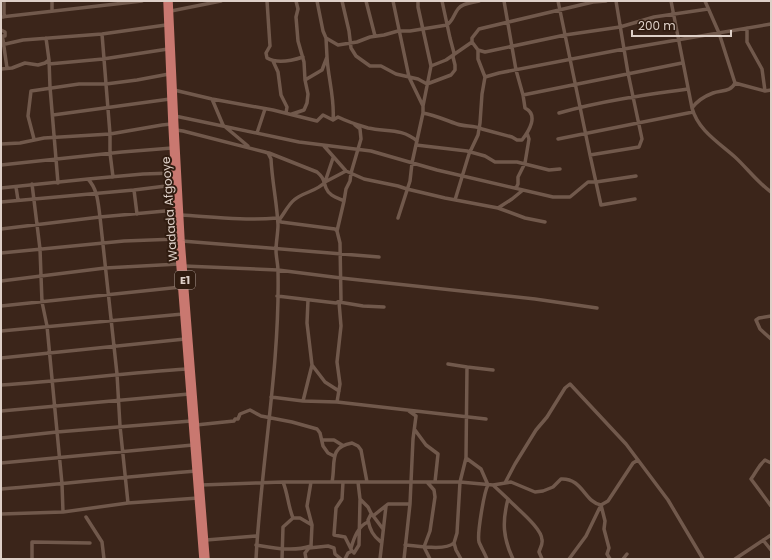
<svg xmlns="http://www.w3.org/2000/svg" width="772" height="560" font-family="Poppins,sans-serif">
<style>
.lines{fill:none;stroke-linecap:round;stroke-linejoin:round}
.minor{stroke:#71594c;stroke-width:3.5}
.highway{stroke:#c97870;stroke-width:5.5}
.labels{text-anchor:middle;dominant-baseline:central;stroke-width:4;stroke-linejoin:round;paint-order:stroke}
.shield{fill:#301c10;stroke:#aa9a91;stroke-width:1}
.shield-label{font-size:11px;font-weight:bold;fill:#ded0c8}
.street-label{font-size:12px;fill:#ded0c8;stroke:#301c10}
</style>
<rect width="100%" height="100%" fill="#3b251a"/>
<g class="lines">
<path class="minor" d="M267,1l3,45 -4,7 1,5c10,6 24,3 36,-1
M317,1l6,30 3,7 12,7 19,-3 13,-5 14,-2 14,-4h12l37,-6c6,-4 7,-11 11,-16 4,-6 14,-6 21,-8
M342,1l7,30 2,17 5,8 14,10h11l15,8 22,5 9,5 24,-9 4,-5v-5l-2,-8 1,-4 -4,-15 -8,-37
M366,1l9,35
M393,1l16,76 14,29v7l-11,50 -2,18 -12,37
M418,1v6l13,59
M558,1l32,154 11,50 34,-6
M671,1l21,107
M705,1l14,32 16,50c-4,9 -14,7 -22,10 -8,3 -16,8 -21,15 6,22 26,34 43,49 12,11 22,25 36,35
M52,11v-10
M171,11l50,-10
M1,17l141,-16
M4,17v-16
M747,28v14l15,27 3,22
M1,30l4,2v4h-3l1,4 4,28
M102,34l8,100v19l3,24
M46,38l3,22 1,27 8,96
M472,42l6,8 7,2 80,-17 55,-8 34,-10 54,-8
M1,45l22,-5 79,-6 64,-9
M327,57c1,21 8,42 6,63
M273,61l5,11 3,23 6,12 -1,6
M49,64l54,-5 65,-10
M1,69l11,-1 13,-5 13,2 7,-2 4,-3
M485,77l14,-4 125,-24 147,-25
M305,80l17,-10 5,-13 -1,-19
M735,83l30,8 6,-1
M174,90l38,9 61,11 44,11 6,-6 10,5 5,-3c10,5 20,8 30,11 19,4 34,0 49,13
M523,95l159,-32
M212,99l11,26 25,21
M423,106l8,-40 15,-6 26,-18v-4l7,-9 114,-27 13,-1
M423,113c12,2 22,7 34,11 8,3 17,1 25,5l30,8 5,3h5c7,-9 17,-25 3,-32l-2,-13 -7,-25 -12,-69
M559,113c42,-12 85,-18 129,-24
M292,114l12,-4 3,-7 1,-9 -3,-14 -1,-18 -6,-21 -2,-24 2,-8 -2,-8
M53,115l117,-16
M175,116l124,26 72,9 66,19 116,27h17l18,-15h8l40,-6
M176,130l7,1 82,21 3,1 3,6c1,22 6,44 7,66 0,8 -2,17 -2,25 0,7 2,14 2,21 2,96 -17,192 -22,288
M257,133l8,-24
M34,139l-6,-23 3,-25 48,-7h27l31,-4 32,-6
M558,139l135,-27
M1,144l19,-1 24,-5 66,-4 52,-9 9,-1
M416,145l51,6 18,5 10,6h22l32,8 11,-1
M324,146l22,25 18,8 34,7 9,3 38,9 53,10 27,10 20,4
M269,153l48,19c7,6 6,8 9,16 3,8 12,10 18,13l-7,30
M590,155l49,-8 3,-8 -14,-66 -12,-72
M1,165l121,-13 50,-4
M88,179l55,-5 30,-1
M325,182l21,-11
M32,184l8,65 2,53 5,24 15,158 1,28
M16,187l2,13
M1,188l87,-9c10,11 10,24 12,38l17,157 3,52 8,77
M516,188l2,-4v-7l7,-14 4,-24 -2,-6
M134,190l3,24
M455,200l14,-46 9,-19 2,-12 2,-29 3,-17 -7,-18v-9
M344,201l2,-12 4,-8 1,-8 10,-34 -1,-10 -5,-4
M1,202l133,-12 40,-5
M498,208l14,-9 11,-9
M181,215c32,2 64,6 96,3l4,4 54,7 2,2 3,12 1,57 -5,3 -59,-7
M279,220c5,-6 9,-15 15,-20 9,-8 24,-9 31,-18l8,-24
M1,229l99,-12 76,-7
M182,241l197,16
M1,253l123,-12 53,-2
M184,266l94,4 63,8 194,21 62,9
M1,281l104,-13 74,-4
M1,306l180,-19
M771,316l-12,2 -3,2 4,9 11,10
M1,331l182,-17
M1,358l184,-19
M448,364l19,3
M312,365l13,17 14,9
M1,385c62,-4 124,-12 186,-16
M271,397l32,4 34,1 149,17
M303,401l9,-36 -5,-42 1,-23
M337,402l3,-18 -3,-22 4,-36 -2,-24 24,4 21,1
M1,411l188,-17
M409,411l7,5 -3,23 -2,43h49l33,3 15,14c-6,23 -5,39 5,60
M196,425l38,-4 1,-2h3l2,-5 10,-4 11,6 31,6 25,7 3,4 3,13 5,7 6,3
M415,430l11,15 12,9 -3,28
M1,438l56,-6 134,-11
M322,440h12l8,5
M466,458l15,11 7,16c-4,7 -11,49 -9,57 2,5 6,12 8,17
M1,463l192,-18
M771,463l-6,-3c-7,6 -8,11 -14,19l20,27
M283,482c5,12 5,24 10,36h7l12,7 -1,21 -2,2 19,-2 6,2 1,6 6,5
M311,482l-4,24 5,19
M332,482c4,-19 -4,-35 20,-39l6,3 3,4 6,32
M343,482l-1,17 -6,9 -2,27 11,2 7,14 -4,2 -3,6
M358,482l2,17 8,8 3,6 12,16
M427,482l7,8 1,7 -5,34 -6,16 6,12
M505,483l10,-19 21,-34 11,-13 18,-29 5,-4 56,60 42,56 35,59
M201,485l82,-3h128l-1,22 -6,55
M493,485l18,-3 24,10 8,-1 10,-4 8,-8c22,-1 23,23 40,26l7,-4 25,-38 5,-3
M1,489c65,-5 130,-13 195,-18
M508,499c8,9 34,29 34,41 1,4 -2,8 -3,12l3,7
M1,514l62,-2 65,-9 70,-5
M371,514l-3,6c2,10 5,16 13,22
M373,516l15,-12h22
M86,517l16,25 2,17
M206,540l50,-4
M763,540l8,10
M256,545c18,3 37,7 55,1
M405,545c13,1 40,6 49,-2
M351,548c3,-10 7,-22 17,-26
M354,553l5,-8 1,-45
M32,559v-17l58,1
M282,559l1,-32 10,-9
M306,559l-1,-6 4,-5
M380,559l6,-53
M461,559l-5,-9 -2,-7 3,-10 3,-51 6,-24 1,-91 26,3
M569,559l17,-23 15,-31 4,16 -1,8 5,19 -2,6 3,5
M623,559l4,-5
M735,559l36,-24"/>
<path class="highway" d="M166,1l5,123 6,115 25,320
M170,1l6,129 6,111 25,318"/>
</g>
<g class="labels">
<rect class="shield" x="175" y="271" width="20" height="18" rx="3"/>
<g class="shield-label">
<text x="185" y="280">E1</text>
</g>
<g class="street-label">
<text transform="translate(169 209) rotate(-94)">Wadada Afgooye</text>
</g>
</g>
<rect width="772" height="560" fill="none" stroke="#ded0c8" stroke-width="4"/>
<path d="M632 30v6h99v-6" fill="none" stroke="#ded0c8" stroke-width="2"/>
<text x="638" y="30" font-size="12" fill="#ded0c8" stroke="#301c10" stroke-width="3" paint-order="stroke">200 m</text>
</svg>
